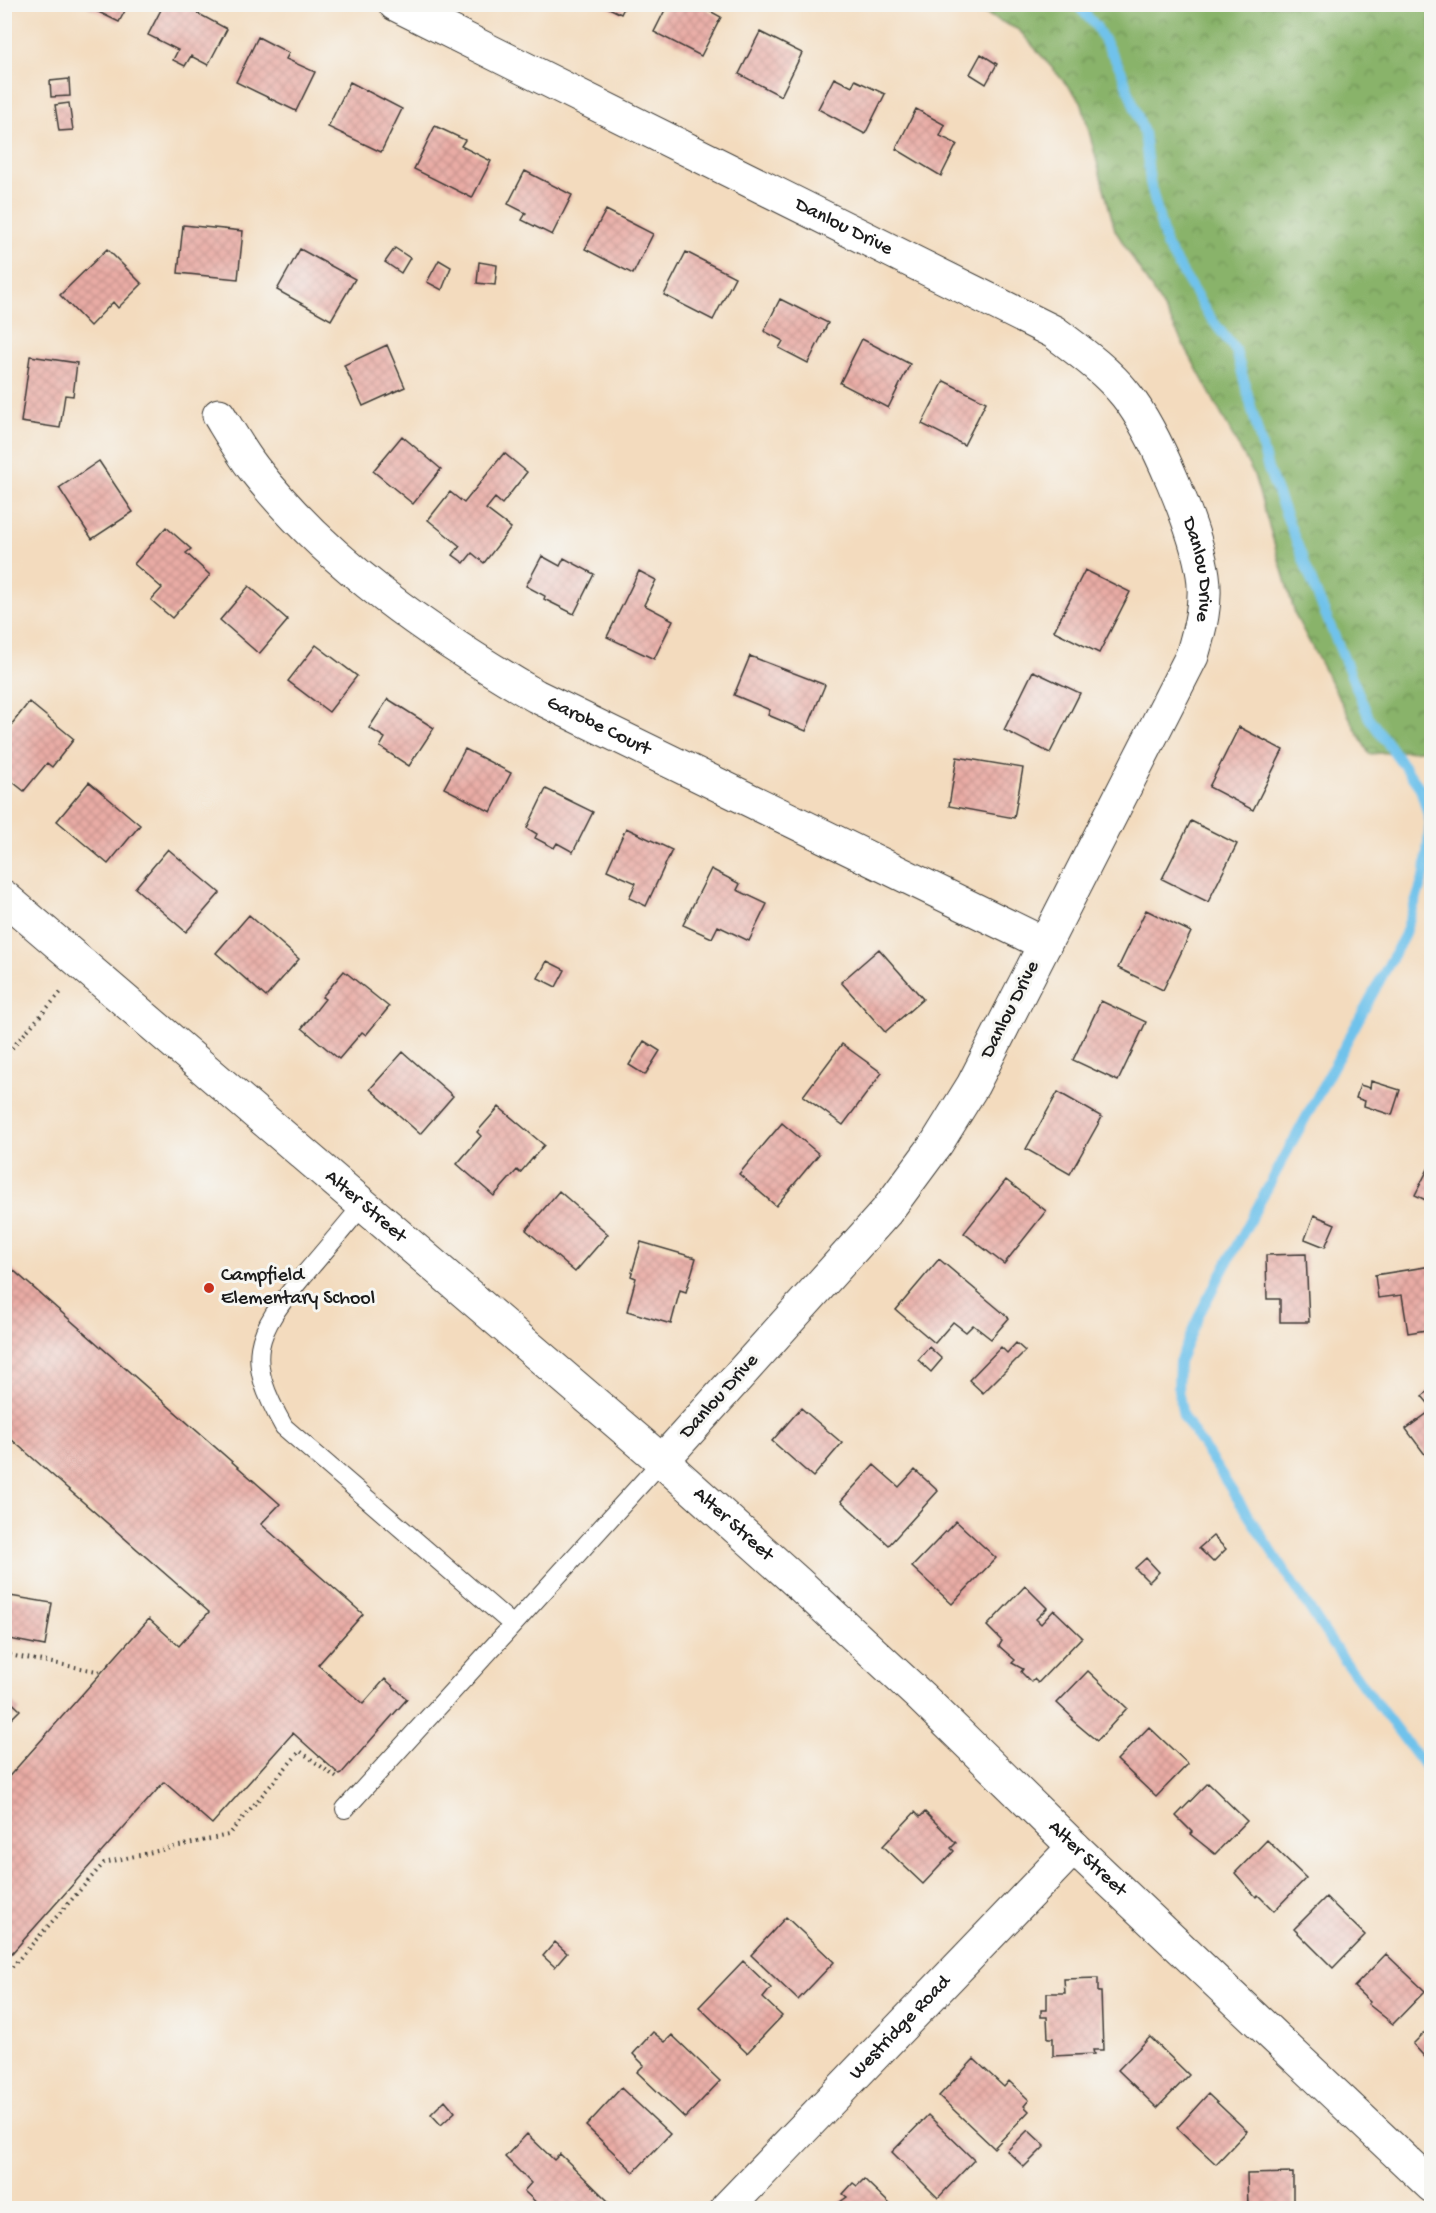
<svg xmlns="http://www.w3.org/2000/svg" width="1436" height="2213" font-family="'Gochi Hand',sans-serif">
<style>
.forest{fill:url(#forest-crowns);stroke:#526843;stroke-width:1.5}
.lines{fill:none;stroke-linecap:round;stroke-linejoin:round}
.stream{stroke:#6fc2eb;stroke-width:10}
.building{fill:url(#building-cross-hatch)}
.lane-casing{stroke:#3c3934;stroke-width:20}
.street-casing{stroke:#3c3934;stroke-width:35}
.secondary-casing{stroke:#3c3934;stroke-width:35}
.path{stroke:#3c3934;stroke-width:4;stroke-dasharray:1.5 4.5;stroke-linecap:butt}
.lane{stroke:#fff;stroke-width:18}
.street{stroke:#fff;stroke-width:33}
.secondary{stroke:#fff;stroke-width:33}
.poi-dot{fill:#c8321e;stroke:#f6f6f2;stroke-width:2}
.labels{text-anchor:middle;dominant-baseline:central;stroke-width:6;stroke-linejoin:round;paint-order:stroke}
.street-label{font-size:20px;fill:#1c1c1c;stroke:#f6f6f2}
.poi-label{font-size:20px;fill:#1c1c1c;stroke:#f6f6f2;text-anchor:start}
</style>
<defs>
<pattern id="forest-crowns" width="20" height="18" patternUnits="userSpaceOnUse" patternTransform="scale(1.5)"><rect width="20" height="18" fill="#89b36a"/><path d="M2 6a3 3 0 1 1 6 0M12 15a3 3 0 1 1 6 0" fill="none" stroke="#6f9156"/></pattern>
<pattern id="building-cross-hatch" width="8" height="8" patternUnits="userSpaceOnUse" patternTransform="scale(1.5)"><rect width="8" height="8" fill="#e9aca5"/><path d="M0 0l8 8M0 8l8-8" fill="none" stroke="#c7938d"/></pattern>
</defs>
<rect width="100%" height="100%" fill="#f6f6f2"/>
<filter id="ink" filterUnits="userSpaceOnUse"><feTurbulence type="fractalNoise" baseFrequency=".0167" numOctaves="2"/><feDisplacementMap in="SourceGraphic" scale="12" xChannelSelector="R" yChannelSelector="G"/><feConvolveMatrix kernelMatrix="1 2 1 2 8 2 1 2 1" color-interpolation-filters="sRGB"/></filter>
<filter id="wash" filterUnits="userSpaceOnUse"><feTurbulence type="fractalNoise" baseFrequency=".008" numOctaves="4" result="noise"/><feDisplacementMap in="SourceGraphic" scale="24" xChannelSelector="R" yChannelSelector="G"/><feGaussianBlur stdDeviation="1.35" result="paint"/><feColorMatrix in="noise" values="0 0 0 0 0 0 0 0 0 0 0 0 0 0 0 0 0 1.4 0 .05"/><feComposite in="paint" operator="in"/></filter>
<g filter="url(#wash)">
<rect width="100%" height="100%" fill="#f3dbbe"/>
<path class="forest" d="M967,5h464v744l-62,5 -73,-137 -42,-142 -88,-163 -51,-82 -34,-129 -62,-71z"/>
<g class="lines">
<path class="stream" d="M1076,4l20,22 25,44 23,63 6,49 16,63 41,68 29,38 32,118 48,123 53,126 51,70 10,34 -5,51 -21,63 -203,375 -22,51 -1,28 5,26 155,236 94,124"/>
</g>
<g id="blocks">
<path class="building" d="M164,4h30l6,4 -3,5 30,16 -19,36 -17,-9 -6,10 -12,-6 5,-10 -30,-15z
M601,4h25l-5,10z
M668,4h29l24,13 -20,39 -47,-24z
M84,5h44l-9,17z
M760,32l42,21 -21,43 -42,-22z
M258,37l31,16 -3,6 29,13 -19,39 -60,-29z
M981,54l16,10 -11,20 -16,-10z
M834,78l18,9 3,-7 30,14 -20,40 -47,-25z
M69,79l1,17 -19,1 -1,-16z
M350,82l52,27 -21,43 -53,-25z
M69,103l4,27 -14,1 -4,-26z
M916,109l29,16 -5,11 17,8 -16,32 -45,-27z
M435,126l30,14 -4,6 30,15 -19,37 -58,-29z
M525,171l47,24 -20,40 -30,-15 4,-7 -18,-9z
M606,210l47,24 -20,40 -48,-25z
M183,225l60,6 -5,48 -60,-6z
M395,248l15,10 -9,15 -16,-11z
M107,249l35,35 -24,24 -5,-6 -23,24 -30,-31z
M300,249l55,30 -24,41 -54,-30z
M686,252l49,25 -22,43 -49,-25z
M439,260l12,7 -9,23 -15,-8z
M479,262l18,3 -2,20 -18,-2z
M780,299l48,24 -20,40 -29,-15 4,-7 -19,-10z
M862,339l48,25 -22,44 -48,-25z
M387,345l18,42 -42,19 -19,-41z
M30,356l47,7 -4,33 -8,-1 -5,33 -39,-6z
M944,381l42,21 -22,43 -42,-21z
M402,436l39,33 -28,35 -40,-33z
M504,453l23,19 -25,32 -7,-6 -9,11 25,19 -27,35 -12,-10 -8,10 -11,-8 7,-9 -32,-26 22,-28 14,11z
M99,461l34,51 -41,27 -33,-51z
M166,527l25,22 -5,4 24,22 -38,43 -21,-18 11,-12 -28,-24z
M542,556l18,10 4,-8 30,16 -20,40 -30,-15 1,-3 -19,-10z
M1085,570l45,22 -31,61 -45,-22z
M639,571l17,9 -12,25 29,15 -19,39 -47,-22z
M249,586l39,34 -29,34 -39,-34z
M316,645l41,31 -28,36 -41,-31z
M750,656l75,29 -19,46 -38,-16 2,-5 -36,-15z
M1033,671l47,22 -30,60 -46,-23z
M388,699l46,29 -25,38 -29,-19 5,-9 -16,-10z
M29,702l45,37 -22,28 -5,-4 -23,28 -20,-16v-37l6,-7 -2,-2z
M1239,727l44,23 -30,60 -44,-23z
M465,749l46,24 -20,39 -47,-24z
M957,757l66,11 -9,50 -65,-12z
M89,782l51,43 -32,39 -51,-43z
M546,789l47,23 -20,40 -16,-9 -3,5 -19,-10 2,-4 -10,-6z
M1191,821l46,23 -29,58 -46,-23z
M626,828l46,22 -26,56 -17,-8 7,-15 -29,-13z
M168,849l52,44 -34,39 -51,-44z
M711,869l29,15 -3,6 30,14 -18,37 -31,-15 -6,12 -29,-13z
M1146,910l45,22 -28,58 -45,-22z
M249,915l50,44 -33,38 -50,-44z
M879,949l44,50 -38,33 -44,-50z
M547,961l18,9 -9,17 -18,-9z
M344,971l45,36 -23,28 -4,-3 -23,27 -37,-31 23,-29 -3,-2z
M1101,1001l45,21 -28,59 -45,-21z
M644,1041l16,10 -15,24 -16,-10z
M842,1044l40,29 -39,52 -40,-29z
M403,1052l50,44 -33,38 -50,-45z
M1371,1081l29,9 -8,25 -28,-9 1,-5 -9,-3 4,-13 10,3z
M1058,1092l44,25 -32,57 -44,-25z
M499,1107l45,38 -24,28 -3,-3 -23,26 -37,-32 24,-28 -4,-4z
M782,1123l37,31 -43,52 -37,-32z
M1432,1161v42l-17,-8z
M1006,1180l40,31 -42,53 -40,-31z
M559,1191l49,43 -33,38 -49,-42z
M1314,1215l21,9 -10,23 -20,-8z
M641,1242l55,16 -10,34 -6,-2 -9,34 -44,-13 9,-33 -5,-2z
M1306,1254l3,68h-29v-23h-13l-1,-44z
M939,1259l70,59 -18,21 -18,-14 -7,7 -13,-10 -18,21 -39,-33z
M4,1262l276,242 -19,20 102,90 -45,51 45,39 22,-25 22,20 -67,76 -47,-42 -81,91 -48,-42 -160,180v-180l145,-163 30,27 30,-34 -205,-179z
M1432,1266v63l-24,4 -6,-38 -24,3 -3,-23z
M1016,1343l9,8 -42,42 -14,-13 32,-33 6,6z
M929,1347l13,12 -11,13 -13,-12z
M1432,1389v19l-10,-12z
M801,1408l41,35 -29,34 -41,-36z
M1432,1410v54l-26,-35z
M874,1465l25,22 16,-17 23,21 -49,54 -48,-44z
M956,1521l40,37 -44,46 -40,-37z
M1213,1536l13,13 -13,13 -14,-14z
M1146,1558l13,14 -10,10 -14,-14z
M1025,1586l22,22 -11,11 5,5 13,-14 28,27 -44,46 -4,-4 -3,3 -10,-10 2,-3 -11,-6 3,-3 -16,-14 3,-5 -15,-15z
M4,1595l48,8 -7,43 -41,-8z
M1088,1671l39,37 -30,33 -25,-21 1,-2 -16,-15z
M4,1695l16,15 -16,16z
M1149,1727l39,37 -32,33 -39,-37z
M1208,1783l39,38 -32,33 -25,-20 2,-2 -16,-16z
M915,1812l5,5 5,-5 31,31 -5,5 3,3 -31,33 -40,-38z
M1267,1840l39,38 -32,33 -16,-16 -2,2 -21,-24z
M1326,1897l39,38 -32,33 -39,-39z
M786,1917l48,45 -36,38 -47,-45z
M555,1942l12,11 -12,14 -12,-11z
M1386,1954l39,37 -32,33 -25,-20 2,-2 -16,-15z
M743,1961l28,27 -8,10 19,18 -35,37 -48,-46z
M1098,1978v14h3l2,58h-10l1,4 -41,2v-18h-5l-1,-21h-6v-7h6v-17h18l-1,-14z
M1432,2025v40l-19,-21z
M653,2032l12,10 7,-7 48,46 -35,37 -48,-46 7,-7 -11,-11z
M1150,2037l39,38 -32,33 -39,-38z
M974,2059l30,28 5,-6 20,19 -5,6 5,5 -35,37 -55,-52z
M621,2088l49,46 -36,38 -48,-46z
M1208,2094l39,37 -31,33 -39,-36z
M445,2100l10,12 -14,13 -10,-11z
M928,2115l46,45 -36,38 -46,-46z
M1028,2130l17,16 -21,21 -17,-16z
M527,2134l27,26 6,-6 48,47 -8,7h-58l-18,-17 7,-8 -26,-26z
M1293,2173v35h-45l-1,-34z
M864,2179l30,29 -61,-1 14,-10 -4,-3 10,-11 4,3z"/>
</g>
</g>
<g filter="url(#ink)">
<use href="#blocks" fill-opacity="0" stroke="#3c3934" stroke-width="1.5"/>
<g class="lines">
<defs>
<path id="lane" d="M362,1206c-20,24 -39,47 -59,70 -49,59 -59,81 -19,151l229,198 149,-164
M345,1809l168,-184"/>
<g id="street">
<path id="s1" d="M395,4l659,328c25,19 52,38 72,63 29,36 70,134 77,180 4,28 -3,54 -11,81l-219,429 -36,58 -51,69 -224,249"/>
<path id="s2" d="M219,415c11,18 22,37 35,54 74,95 179,167 282,227l509,248"/>
<path id="s3" d="M727,2208l347,-361"/>
</g>
<g id="secondary">
<path id="s4" d="M4,897l658,564 136,122 122,113 154,151 358,339"/>
</g>
</defs>
<use href="#lane" class="lane-casing"/>
<use href="#street" class="street-casing"/>
<use href="#secondary" class="secondary-casing"/>
<path class="path" d="M4,1057l58,-66
M4,1654l98,18
M4,1976l100,-113 124,-28 72,-84 37,27"/>
<use href="#lane" class="lane"/>
<use href="#street" class="street"/>
<use href="#secondary" class="secondary"/>
</g>
</g>
<circle class="poi-dot" cx="209" cy="1288" r="6"/>
<g class="labels">
<g class="street-label">
<text stroke="none"><textPath href="#s1" startOffset="501">Danlou Drive</textPath></text>
<text stroke="none"><textPath href="#s1" startOffset="1023">Danlou Drive</textPath></text>
<text stroke="none"><textPath href="#s2" startOffset="498">Garobe Court</textPath></text>
<text transform="translate(1011 1010) rotate(-63)">Danlou Drive</text>
<text stroke="none"><textPath href="#s4" startOffset="476">Alter Street</textPath></text>
<text transform="translate(720 1397) rotate(-48)">Danlou Drive</text>
<text stroke="none"><textPath href="#s4" startOffset="962">Alter Street</textPath></text>
<text stroke="none"><textPath href="#s4" startOffset="1449">Alter Street</textPath></text>
<text stroke="none"><textPath href="#s3" startOffset="250">Westridge Road</textPath></text>
</g>
<g class="poi-label">
<text x="221" y="1276">Campfield<tspan x="221" dy="23">Elementary School</tspan></text>
</g>
</g>
<rect width="1436" height="2213" fill="none" stroke="#f6f6f2" stroke-width="24"/>
</svg>
